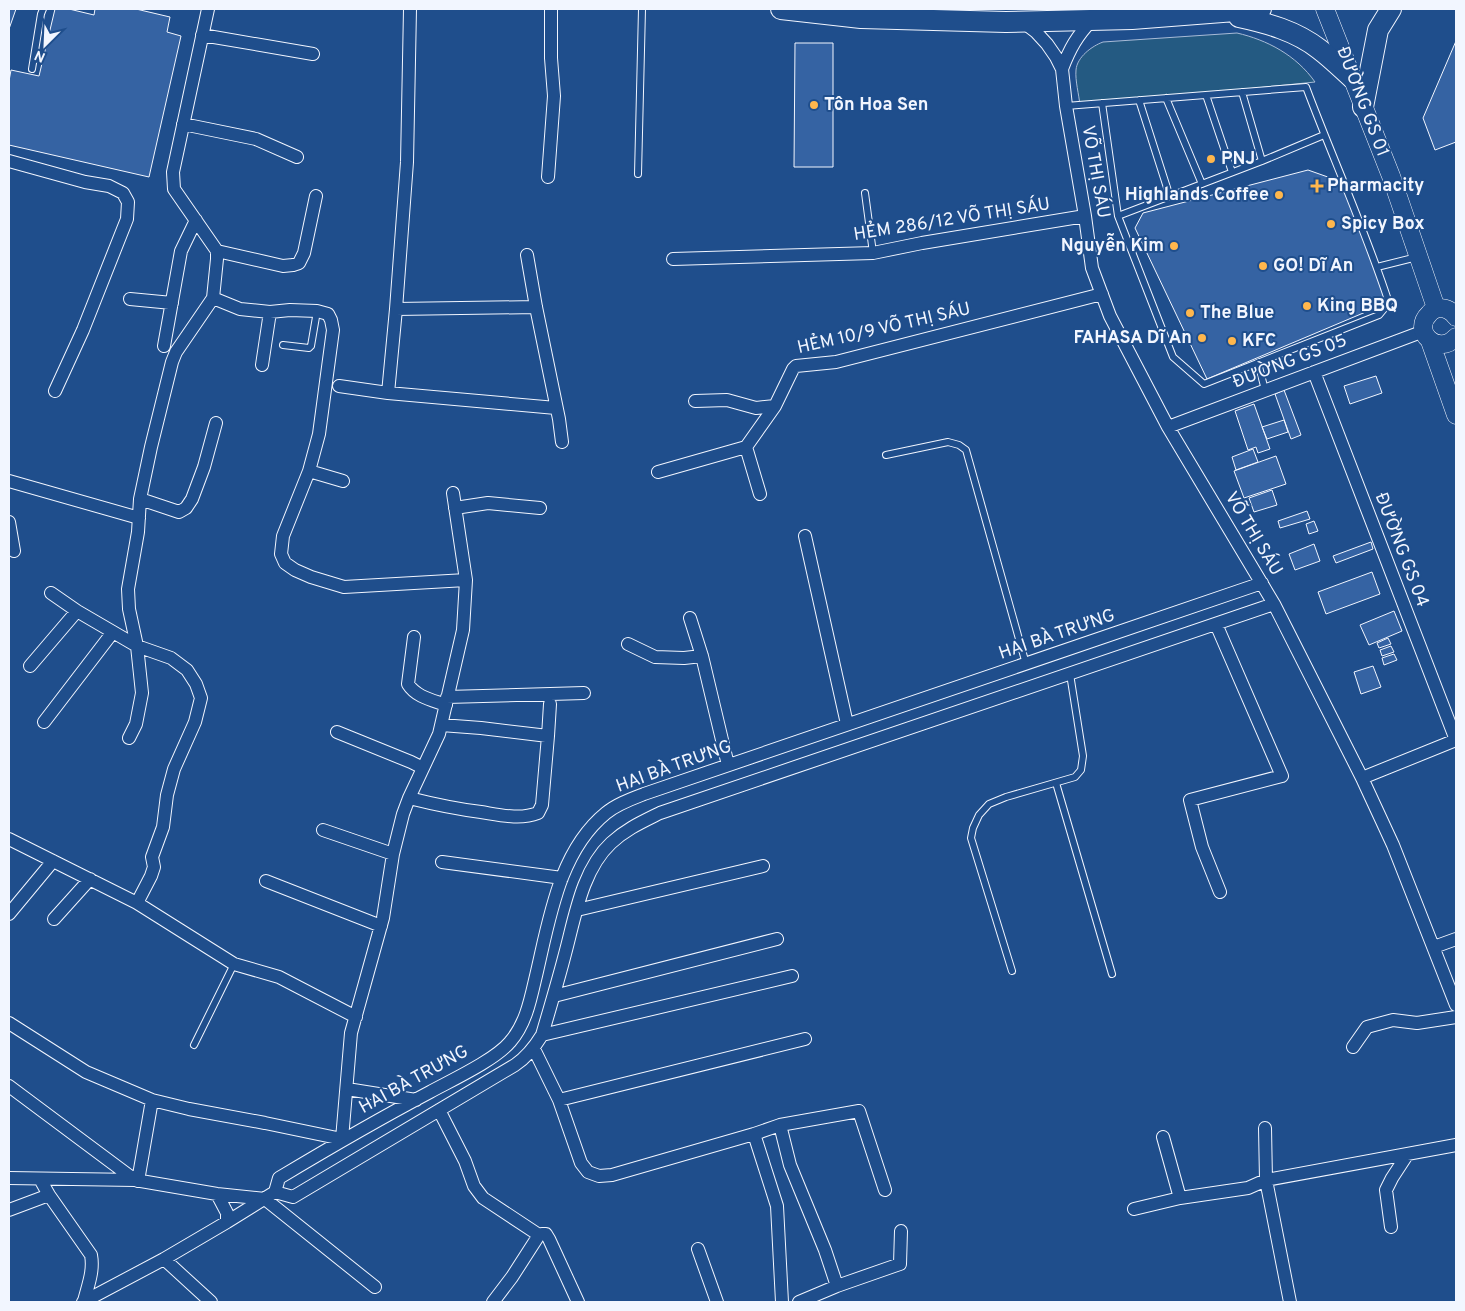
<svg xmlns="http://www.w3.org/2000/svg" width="1465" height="1311" font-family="Overpass,sans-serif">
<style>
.green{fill:#245a82;stroke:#a8bbd7}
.building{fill:#3563a3;stroke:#f2f6ff}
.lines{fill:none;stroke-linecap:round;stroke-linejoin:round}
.lane-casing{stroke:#f2f6ff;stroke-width:8}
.street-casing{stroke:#f2f6ff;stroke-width:14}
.secondary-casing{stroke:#f2f6ff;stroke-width:19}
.primary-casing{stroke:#f2f6ff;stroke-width:22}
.lane{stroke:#1f4e8c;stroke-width:6}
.street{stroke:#1f4e8c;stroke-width:12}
.secondary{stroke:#1f4e8c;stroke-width:18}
.primary{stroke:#1f4e8c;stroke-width:20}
.poi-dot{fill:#ffb74d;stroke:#1f4e8c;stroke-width:2}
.labels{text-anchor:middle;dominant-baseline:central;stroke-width:4;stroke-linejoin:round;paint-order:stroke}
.street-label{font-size:18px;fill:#f2f6ff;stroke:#1f4e8c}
.poi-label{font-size:18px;font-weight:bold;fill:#f2f6ff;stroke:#1f4e8c;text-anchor:start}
</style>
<rect width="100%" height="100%" fill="#1f4e8c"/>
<path class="green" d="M1237,33c30,7 59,22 78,49l-235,24c-1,-12 -5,-25 -4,-36 1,-13 16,-24 27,-28z"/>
<path class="building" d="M9,9h7l-7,20z
M55,9h14l25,6 1,-6h41l34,8 -3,15 14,4 -32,141 -140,-32v-64l2,-11 28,6z
M1456,41v101l-21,8 -12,-32z
M795,43h38v124h-39z
M1308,170l34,12 45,121 -180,76 -72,-151 8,-15z
M1376,376l6,17 -32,11 -6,-18z
M1284,390l17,45 -10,4 -16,-45z
M1254,404l16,45 -12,4 -2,-6 -8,3 -13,-39z
M1284,420l4,12 -21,7 -5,-12z
M1253,449l5,13 -22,8 -4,-13z
M1276,456l10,28 -42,14 -10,-27z
M1272,490l5,15 -23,7 -5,-14z
M1307,511l3,8 -30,9 -2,-7z
M1314,521l4,10 -9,3 -3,-10z
M1371,542l2,7 -37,14 -3,-7z
M1314,544l6,17 -25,9 -6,-16z
M1372,572l8,22 -54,20 -8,-22z
M1394,611l8,20 -33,14 -9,-20z
M1388,638l3,6 -12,4 -2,-5z
M1391,646l3,6 -12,4 -2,-6z
M1394,654l3,6 -13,5 -2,-7z
M1373,666l8,21 -20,7 -7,-22z"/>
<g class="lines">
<defs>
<path id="lane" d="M32,69l9,-55 2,-5
M1242,92l20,69
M1206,95l26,77
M1166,98l36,86
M1139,100l31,97
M1066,106l240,-19c27,72 59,142 83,216l-10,12 -175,69 -31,-27 -55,-141 -16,-113
M638,174l4,-165
M865,193l8,60
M1118,216l144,-55 62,-26
M1377,267l40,-10
M283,345l26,3 2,-2 6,-35
M1258,363l7,27
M886,455l62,-13 11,3 7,5 60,214
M1056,783l56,191
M1012,971l-41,-133 2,-10 6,-13 10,-11 17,-7 69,-20 6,-7 2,-14 -13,-82
M194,1045l40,-81"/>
<path id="street" d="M1023,22l13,10 11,12 9,13 6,12 4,37 19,110 7,52 18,48 58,111 106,177 88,174 31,67 63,160
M202,35l111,19
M1062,69c8,-21 15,-33 30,-49
M183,124l73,15 41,18
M9,161l76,21 24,4 14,7 5,9 -1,17 -44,111 -28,61
M548,177l6,-81 -3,-38v-49
M217,251l66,15 10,-1 6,-2 5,-10 12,-57
M527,255l9,52 23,112 3,23
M673,259l200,-6 49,-10 163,-27
M213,298l27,11 30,3 20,-2 27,1 11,3 3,6 2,10 -14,104 -10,37 -26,65 -2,18 4,9 10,7 16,7 33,10 122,-7
M130,299l42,4
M396,309l140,-2
M164,346l17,-95 15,-31
M262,365l8,-53
M1314,372l142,368
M339,386l49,7 168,15
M388,393l8,-84 11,-147 3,-153
M695,401l32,-1 29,8 19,-2
M1168,427l256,-96
M746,447l14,47
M309,471l34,10
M658,472l88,-25 29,-41 18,-37 3,-3 40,-4 266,-68
M9,481l130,37
M140,499l39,13 7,-4 6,-9 12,-32 12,-44
M455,508l33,-5 52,5
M9,522l5,29
M805,536l42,188
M51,593l26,18 60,35 5,47 -6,31 -7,14
M690,618l12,38 26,109
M1216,624l66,152 -92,24 12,47 18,45
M414,637l-6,47c8,13 24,16 38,21
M628,644l27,13 29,1 18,-2
M30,666l47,-55
M447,697l137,-4
M44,722l69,-90
M441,725l40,3 67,8 2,-32
M337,732l74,30 12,6
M1362,778l94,-38
M409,798c24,6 47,11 72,14 19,3 39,8 57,1l4,-8 6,-69
M323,830l70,24
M9,839l128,64 97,61 45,13 77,40
M442,862l120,16
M266,881l115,45
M137,903l14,-27 3,-9 -2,-10 11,-30 4,-32 7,-26 21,-47 6,-24 -5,-14 -9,-14 -16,-12 -34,-12 -8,-37 -1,-20 10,-57 2,-33 11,-52 21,-85 4,-10 37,-54 4,-39v-8l-43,-62 -1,-17 35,-163
M577,910l186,-44
M9,914l44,-53
M54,919l36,-40
M1434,947l22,-8
M554,996l223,-57
M9,1023l77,49 66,28 37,9 76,14 77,16 9,-106 32,-115 10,-64 10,-40 6,-16 30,-64 24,-104 3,-50 -13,-87
M542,1035l250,-59
M1353,1047l14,-20 26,-7 24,3 39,-6
M534,1049l25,51 22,63 7,9 11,4 13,-1 142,-41 23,72 5,96
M9,1086l126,94
M347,1089l69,11
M559,1100l246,-61
M439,1110l26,51 9,25 9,12 56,37
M780,1125l79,-14 26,79
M1265,1128l1,52 24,122
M754,1134l26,-9 10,40 35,85 12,36
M1163,1137l17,61 68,-10 18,-8 190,-35
M9,1178l126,2 82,14 48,5 110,88
M40,1179l9,16 42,60c3,16 -3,30 -7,46
M138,1181l14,-81
M275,1192l18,5 222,-132c12,-8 19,-17 27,-30 8,-27 16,-54 23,-81 10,-37 17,-84 46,-111 15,-14 31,-21 49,-30l614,-209
M217,1194l10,19v9
M1134,1209l46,-11
M9,1210l40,-15
M1391,1227l-5,-37 6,-12 15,-23
M698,1249l19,53
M164,1259l47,43
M83,1302l81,-43 63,-37 48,-30 4,-14c50,-30 100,-59 151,-86 22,-12 65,-32 80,-50 15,-17 20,-40 25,-62 14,-58 23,-128 71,-167 11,-9 25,-14 38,-19l618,-211
M493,1302l19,-25 27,-42 3,-1h4l3,5 29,63
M799,1302l38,-16 63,-22 1,-33"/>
<path id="secondary" d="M1325,9l66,167 45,132
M1456,317c-4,-6 -10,-9 -17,-9 -4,1 -8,3 -10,6 -18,17 9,43 27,23
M1430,341l26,74"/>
<path id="primary" d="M781,9l80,9 145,4 126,-3 129,-10
M1239,17c28,6 57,14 80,32 12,9 22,19 33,29
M1363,107l15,-77 13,-21"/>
</defs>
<use href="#lane" class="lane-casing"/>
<use href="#street" class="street-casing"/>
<use href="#secondary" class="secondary-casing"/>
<use href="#primary" class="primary-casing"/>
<use href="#lane" class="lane"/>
<use href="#street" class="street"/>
<use href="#secondary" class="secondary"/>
<use href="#primary" class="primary"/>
</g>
<g class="poi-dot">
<circle cx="814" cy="105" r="5"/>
<circle cx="1211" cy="159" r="5"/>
<path d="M1314.5 178.5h5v5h5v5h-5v5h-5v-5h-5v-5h5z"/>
<circle cx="1279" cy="195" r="5"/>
<circle cx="1331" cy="224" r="5"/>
<circle cx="1174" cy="246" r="5"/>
<circle cx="1263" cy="266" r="5"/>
<circle cx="1307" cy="306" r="5"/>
<circle cx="1190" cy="313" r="5"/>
<circle cx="1202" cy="338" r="5"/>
<circle cx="1232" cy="341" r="5"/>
</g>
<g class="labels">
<g class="street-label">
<text transform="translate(1362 102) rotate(69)">ĐƯỜNG GS 01</text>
<text transform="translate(1095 172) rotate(80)">VÕ THỊ SÁU</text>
<text transform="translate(952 220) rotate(-9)">HẺM 286/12 VÕ THỊ SÁU</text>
<text transform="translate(884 329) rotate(-13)">HẺM 10/9 VÕ THỊ SÁU</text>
<text transform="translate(1290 362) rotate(-21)">ĐƯỜNG GS 05</text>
<text transform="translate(1253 534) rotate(59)">VÕ THỊ SÁU</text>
<text transform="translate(1401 550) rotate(69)">ĐƯỜNG GS 04</text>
<text transform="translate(1057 635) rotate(-19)">HAI BÀ TRƯNG</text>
<text transform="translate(674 767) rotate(-20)">HAI BÀ TRƯNG</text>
<text transform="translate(414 1080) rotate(-29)">HAI BÀ TRƯNG</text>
</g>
<g class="poi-label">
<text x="824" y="105">Tôn Hoa Sen</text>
<text x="1221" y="159">PNJ</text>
<text x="1327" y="186">Pharmacity</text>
<text x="1269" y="195" text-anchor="end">Highlands Coffee</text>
<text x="1341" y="224">Spicy Box</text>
<text x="1164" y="246" text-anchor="end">Nguyễn Kim</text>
<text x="1273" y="266">GO! Dĩ An</text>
<text x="1317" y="306">King BBQ</text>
<text x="1200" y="313">The Blue</text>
<text x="1192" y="338" text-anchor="end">FAHASA Dĩ An</text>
<text x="1242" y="341">KFC</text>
</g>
</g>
<rect width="1465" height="1311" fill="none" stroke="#f2f6ff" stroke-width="20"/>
<g transform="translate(45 45) rotate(204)" stroke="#1f4e8c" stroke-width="4" paint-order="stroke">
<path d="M0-4L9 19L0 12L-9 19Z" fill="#f2f6ff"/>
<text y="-8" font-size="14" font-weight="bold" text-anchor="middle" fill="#f2f6ff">N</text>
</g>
</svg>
